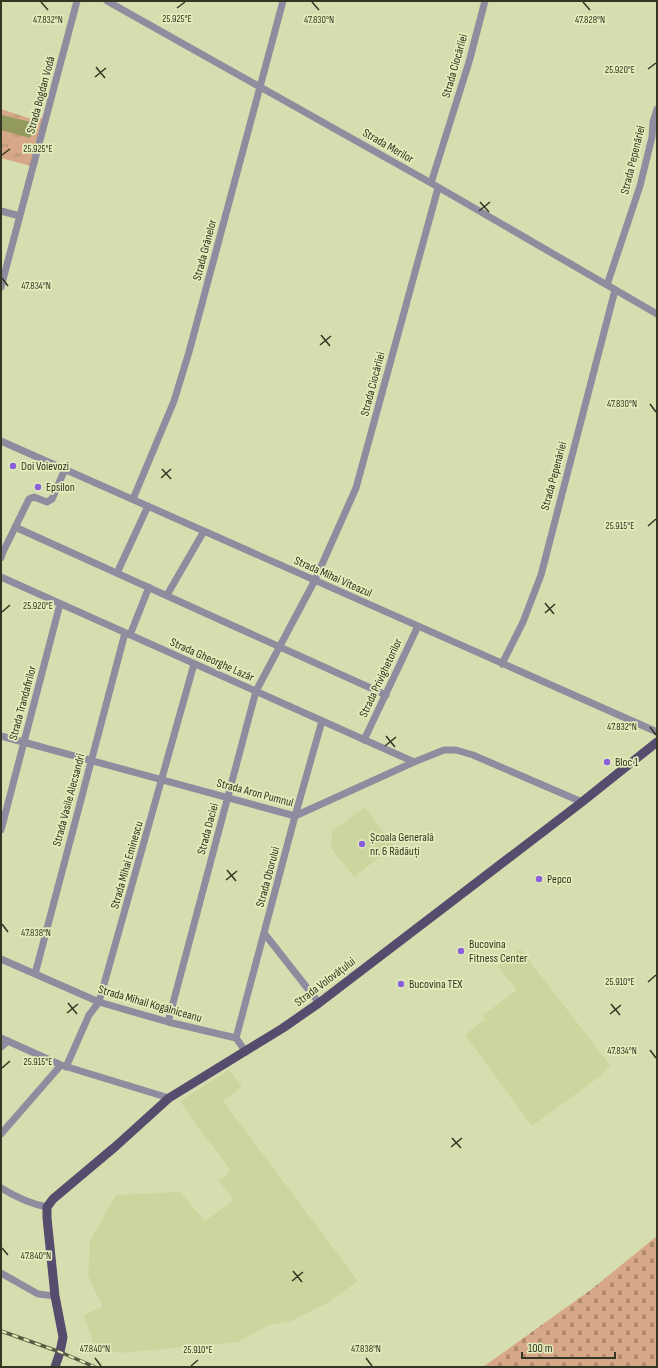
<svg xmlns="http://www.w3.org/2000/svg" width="658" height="1368" font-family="'Sofia Sans Condensed',sans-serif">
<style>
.built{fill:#cbd59e}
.grass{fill:url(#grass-tufts)}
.cemetery{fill:url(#cemetery-stones)}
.water{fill:#929b5d}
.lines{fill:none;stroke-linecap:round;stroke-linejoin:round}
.minor{stroke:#908c9f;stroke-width:7}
.major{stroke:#564d6e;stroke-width:9}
.rail-casing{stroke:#585c43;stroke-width:3.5}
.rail{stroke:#e3ecbb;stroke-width:2;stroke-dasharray:6;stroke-linecap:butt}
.ticks{fill:none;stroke:#333623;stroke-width:1.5}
.poi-dot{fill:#8960da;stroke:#e3ecbb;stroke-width:1.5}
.labels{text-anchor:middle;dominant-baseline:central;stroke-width:3.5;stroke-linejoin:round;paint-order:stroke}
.street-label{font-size:12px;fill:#333623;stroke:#e3ecbb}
.poi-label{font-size:12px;fill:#333623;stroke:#e3ecbb;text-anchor:start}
.ticks-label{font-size:10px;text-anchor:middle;fill:#333623;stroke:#e3ecbb;stroke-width:3.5;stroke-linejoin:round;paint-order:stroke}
</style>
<defs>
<pattern id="grass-tufts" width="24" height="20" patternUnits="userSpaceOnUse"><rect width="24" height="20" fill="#d7a888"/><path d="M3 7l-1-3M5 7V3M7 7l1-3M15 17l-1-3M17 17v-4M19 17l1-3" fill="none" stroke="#af8a6f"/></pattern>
<pattern id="cemetery-stones" width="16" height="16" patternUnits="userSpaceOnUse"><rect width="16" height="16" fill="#d7a888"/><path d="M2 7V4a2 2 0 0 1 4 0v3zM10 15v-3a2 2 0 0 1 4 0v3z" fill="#af8a6f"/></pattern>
</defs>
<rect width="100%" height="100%" fill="#d6deaf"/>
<path class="built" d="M365,807l29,39 -40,31 -23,-29 1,-17z
M520,949l90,116 -11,12 -67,49 -67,-91 20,-16 -2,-4 34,-25 -19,-24z
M229,1070l13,16 -19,15 135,180 -29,21 -38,19 -23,4 -30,17 -119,11 -24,-6 -11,-32 19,-8 -15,-31 2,-35 26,-46 64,-3 25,29 29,-21 -15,-19 11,-10v-2l-33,-43 -17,-25z"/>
<path class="grass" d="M1,109l33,11 1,-4 8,3 -12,47 -30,-8z"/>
<path class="cemetery" d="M657,1236v131h-174l109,-78z"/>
<path class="water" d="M2,115l33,8 -5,15 -29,-8z"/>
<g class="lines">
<path class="minor" d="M107,1l324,182 226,131
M431,183l38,-121 16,-61
M1,211l19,5
M607,285l33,-99 12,-49 1,-15 4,-13
M1,287l76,-286
M1,441l656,291
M133,499l41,-98 15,-49 94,-351
M15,527l371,168
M1,558l2,-6 26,-53 5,-2 13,5 5,-3 13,-30
M117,573l31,-67
M1,577l413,185
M167,595l37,-64
M130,635l19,-48
M502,664l21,-42 18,-47 74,-285
M1,736l294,80 119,-54 30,-12h12l17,5 109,47
M364,740l54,-114
M1,830l59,-226
M264,933l55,70
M1,959l98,43 69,20 68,16 10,14
M35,974l90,-341
M168,1022l88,-331 59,-111 41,-92 82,-300
M1,1038l60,27 108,33
M236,1038l59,-222 27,-95
M1,1047l7,-6
M66,1067l23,-52 10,-13 95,-338
M1,1134l60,-69
M1,1188c15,9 29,16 46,19
M1,1273l37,21 17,2"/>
<path class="major" d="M55,1367l5,-15 3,-15 -8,-41 -8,-78v-11l6,-8 63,-53 53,-48 114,-70 36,-25 263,-201 75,-60"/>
<defs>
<path id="rail" d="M1,1331l59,21 35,15"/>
</defs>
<use href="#rail" class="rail-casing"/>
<use href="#rail" class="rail"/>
</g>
<path class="ticks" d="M41,2l7,8M312,2l7,8M583,2l7,8M177,8l8,-6M96,67l9,11M648,69l8,-6M95,77l11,-9M2,155l8,-6M480,202l9,10M479,211l11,-9M2,278l6,8M321,335l9,11M320,345l11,-9M650,404l6,8M162,469l9,10M161,478l10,-9M648,526l8,-7M545,603l9,11M2,612l8,-7M545,613l10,-9M650,727l6,8M386,736l9,11M385,746l11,-9M227,870l9,11M226,880l11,-9M2,924l6,8M648,982l8,-7M68,1003l9,11M611,1004l9,11M67,1013l11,-9M610,1014l11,-9M650,1050l6,8M2,1068l8,-7M452,1138l9,10M451,1147l11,-9M2,1248l6,7M293,1271l9,11M292,1281l11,-9M95,1358l6,8M366,1358l6,8M191,1366l7,-6"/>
<g class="poi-dot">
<circle cx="13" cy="466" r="4"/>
<circle cx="38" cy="487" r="4"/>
<circle cx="607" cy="762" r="4"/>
<circle cx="362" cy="844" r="4"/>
<circle cx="539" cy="879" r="4"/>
<circle cx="461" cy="951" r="4"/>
<circle cx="401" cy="984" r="4"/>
</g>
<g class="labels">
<g class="street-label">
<text transform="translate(455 66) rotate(-74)">Strada Ciocârliei</text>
<text transform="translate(41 95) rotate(-75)">Strada Bogdan Vodă</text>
<text transform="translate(388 146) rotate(30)">Strada Merilor</text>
<text transform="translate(633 160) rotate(-76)">Strada Pepenăriei</text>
<text transform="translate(205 250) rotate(-75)">Strada Grânelor</text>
<text transform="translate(373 384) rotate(-75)">Strada Ciocârliei</text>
<text transform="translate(554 476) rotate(-75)">Strada Pepenăriei</text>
<text transform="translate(333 577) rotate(24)">Strada Mihai Viteazul</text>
<text transform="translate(212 660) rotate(24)">Strada Gheorghe Lazăr</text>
<text transform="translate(381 678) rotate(-65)">Strada Privighetorilor</text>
<text transform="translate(23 703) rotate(-75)">Strada Trandafirilor</text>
<text transform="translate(255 793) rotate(15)">Strada Aron Pumnul</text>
<text transform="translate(69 800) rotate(-75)">Strada Vasile Alecsandri</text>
<text transform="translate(208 829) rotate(-75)">Strada Daciei</text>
<text transform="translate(127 865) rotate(-74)">Strada Mihai Eminescu</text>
<text transform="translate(268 877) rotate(-75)">Strada Oborului</text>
<text transform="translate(325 982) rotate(-37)">Strada Volovățului</text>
<text transform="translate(150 1004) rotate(16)">Strada Mihail Kogălniceanu</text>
</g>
<g class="poi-label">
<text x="21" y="466">Doi Voievozi</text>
<text x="46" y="487">Epsilon</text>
<text x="615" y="762">Bloc 1</text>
<text x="370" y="837">Școala Generală<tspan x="370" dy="14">nr. 6 Rădăuți</tspan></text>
<text x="547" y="879">Pepco</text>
<text x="469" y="944">Bucovina<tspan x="469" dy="14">Fitness Center</tspan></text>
<text x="409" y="984">Bucovina TEX</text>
</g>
</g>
<g class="ticks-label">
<text x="177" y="22">25.925°E</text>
<text x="48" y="23">47.832°N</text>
<text x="319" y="23">47.830°N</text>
<text x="590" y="23">47.828°N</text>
<text x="620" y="73">25.920°E</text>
<text x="38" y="152">25.925°E</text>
<text x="36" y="289">47.834°N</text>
<text x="622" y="407">47.830°N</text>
<text x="620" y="529">25.915°E</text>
<text x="38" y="609">25.920°E</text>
<text x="622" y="730">47.832°N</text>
<text x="36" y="936">47.838°N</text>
<text x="620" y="985">25.910°E</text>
<text x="622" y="1054">47.834°N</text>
<text x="38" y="1065">25.915°E</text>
<text x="36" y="1259">47.840°N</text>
<text x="95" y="1352">47.840°N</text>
<text x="366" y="1352">47.838°N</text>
<text x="198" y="1353">25.910°E</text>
</g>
<rect width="658" height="1368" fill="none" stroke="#333623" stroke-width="4"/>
<path d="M522 1352v6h93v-6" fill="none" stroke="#333623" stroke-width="2"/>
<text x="528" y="1352" font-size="12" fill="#333623" stroke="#e3ecbb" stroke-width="3" paint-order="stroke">100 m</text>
</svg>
